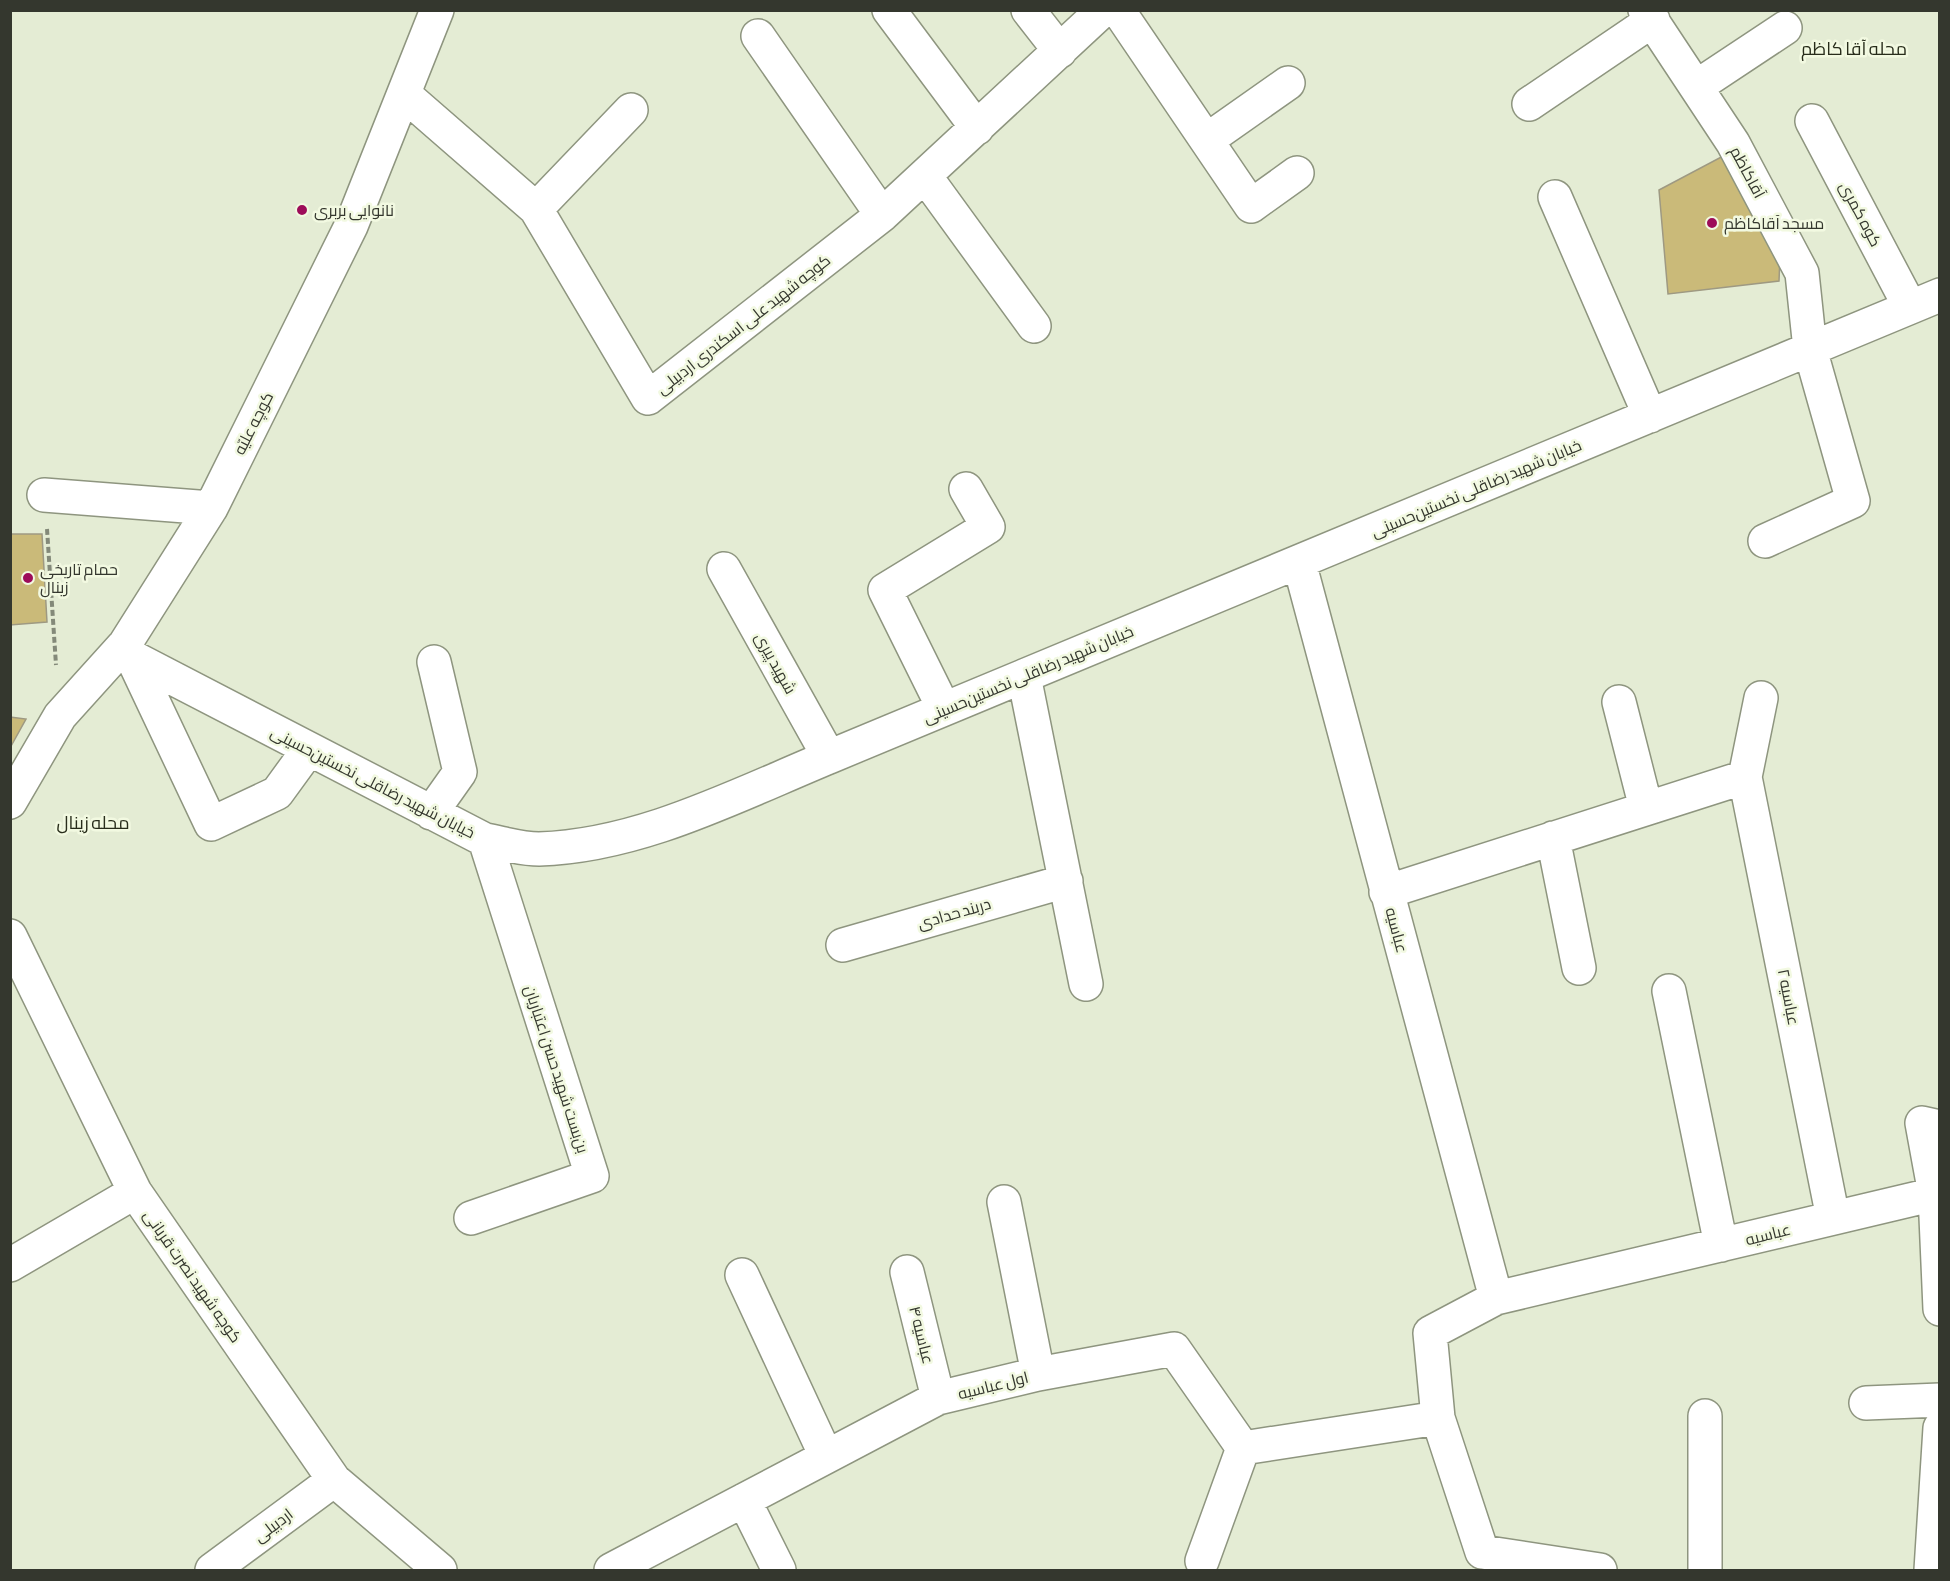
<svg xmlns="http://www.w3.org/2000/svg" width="1950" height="1581" font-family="'Asap Condensed',Cairo,sans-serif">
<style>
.building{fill:#caba79;stroke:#9e9982;stroke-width:1.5}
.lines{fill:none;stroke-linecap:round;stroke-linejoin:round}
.minor-casing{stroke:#8e957f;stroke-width:36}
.path{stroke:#838979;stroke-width:4;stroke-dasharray:6 3;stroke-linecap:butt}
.minor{stroke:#fff;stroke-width:33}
.poi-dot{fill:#9d0c59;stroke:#f2f9e1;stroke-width:2}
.labels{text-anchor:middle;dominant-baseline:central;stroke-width:5;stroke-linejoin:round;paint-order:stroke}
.street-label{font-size:16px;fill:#34372e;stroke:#f2f9e1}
.poi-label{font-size:16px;fill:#34372e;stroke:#f2f9e1;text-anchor:start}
.neighbourhood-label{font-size:18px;fill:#282d1b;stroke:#f2f9e1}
</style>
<rect width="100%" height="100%" fill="#e4ecd4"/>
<path class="building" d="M1725,155l55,101 -1,25 -111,13 -9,-104z
M10,534h32l5,88 -37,3z
M10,717l16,2 -16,29z"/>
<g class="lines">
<defs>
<path id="minor" d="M889,10l88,118
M1028,10l32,41
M1118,10l133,196 46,-33
M1645,10l88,133 69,130 8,76 43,152 -88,40
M758,36l124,179
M1696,87l89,-59
M405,95l131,114 112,189 234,-183 221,-205
M1529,104l124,-84
M1812,121l98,186
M1207,140l81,-57
M925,176l109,150
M1555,197l95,219
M536,209l95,-99
M44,495l167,13
M1299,562l197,736
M724,569l105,188
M125,644l7,13 353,183c17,3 36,9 54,9 101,-3 198,-54 290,-92l1111,-462
M132,657l79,167 66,-31 32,-44
M1024,676l62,308
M1761,698l-16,79 88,441
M1619,702l27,106
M944,709l-59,-119 103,-63 -22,-38
M10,802l50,-86 65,-72 86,-136 140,-282 86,-216
M431,813l29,-41 -26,-110
M1553,838l26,130
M1386,892l359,-115
M10,936l125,256 199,288 106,90
M843,945l223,-64
M1669,991l52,254
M1940,1127l-18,-4 13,71 5,115
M1004,1202l34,172
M471,1218l121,-42 -107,-336
M10,1265l125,-73
M907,1272l31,126
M742,1275l84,181
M1866,1403l74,-3
M1705,1416v154
M1243,1448l195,-30
M744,1500l35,70
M1482,1552l-44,-134 -8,-85 66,-35 439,-104
M1482,1552l118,18
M212,1570l122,-90
M611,1570l327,-172 100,-24 136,-25 69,99 -41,113
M1931,1570l9,-142"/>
</defs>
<use href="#minor" class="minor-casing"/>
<path class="path" d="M47,529l9,136"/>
<use href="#minor" class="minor"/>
</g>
<g class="poi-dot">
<circle cx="302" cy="210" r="6"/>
<circle cx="1712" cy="223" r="6"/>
<circle cx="28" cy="578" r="6"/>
</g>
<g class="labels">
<g class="street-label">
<text transform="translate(1748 172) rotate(62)">آقاکاظم</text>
<text transform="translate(1861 214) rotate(62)">کوه کمری</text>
<text transform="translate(743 324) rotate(-38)">کوچه شهید علی اسکندری اردبیلی</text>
<text transform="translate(253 423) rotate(-63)">کوچه علیّه</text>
<text transform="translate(1476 488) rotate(-23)">خیابان شهید رضاقلی نخستین‌حسینی</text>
<text transform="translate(776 663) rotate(61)">شهید پیری</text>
<text transform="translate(1028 674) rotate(-23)">خیابان شهید رضاقلی نخستین‌حسینی</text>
<text transform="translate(373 782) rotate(27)">خیابان شهید رضاقلی نخستین‌حسینی</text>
<text transform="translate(954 913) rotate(-16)">دربند حدادی</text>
<text transform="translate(1397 930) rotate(75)">عباسیه</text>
<text transform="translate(1789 997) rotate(79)">عباسیه ۲</text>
<text transform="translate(557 1069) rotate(72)">بن‌بست شهید حسن اعتباریان</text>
<text transform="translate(1768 1234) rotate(-14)">عباسیه</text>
<text transform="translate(193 1276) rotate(55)">کوچه شهید نصرت قربانی</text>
<text transform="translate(922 1335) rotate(76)">عباسیه ۴</text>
<text transform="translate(993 1385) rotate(-14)">اول عباسیه</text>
<text transform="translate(273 1525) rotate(-37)">اردبیلی</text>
</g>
<g class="poi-label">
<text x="314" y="210">نانوایی بربری</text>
<text x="1724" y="223">مسجد آقاکاظم</text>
<text x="40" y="569">حمام تاریخی<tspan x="40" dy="18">زینال</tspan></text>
</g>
<g class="neighbourhood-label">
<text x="1854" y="48">محله آقا کاظم</text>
<text x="93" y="822">محله زینال</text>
</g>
</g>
<rect width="1950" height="1581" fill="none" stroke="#34372e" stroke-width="24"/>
</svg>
